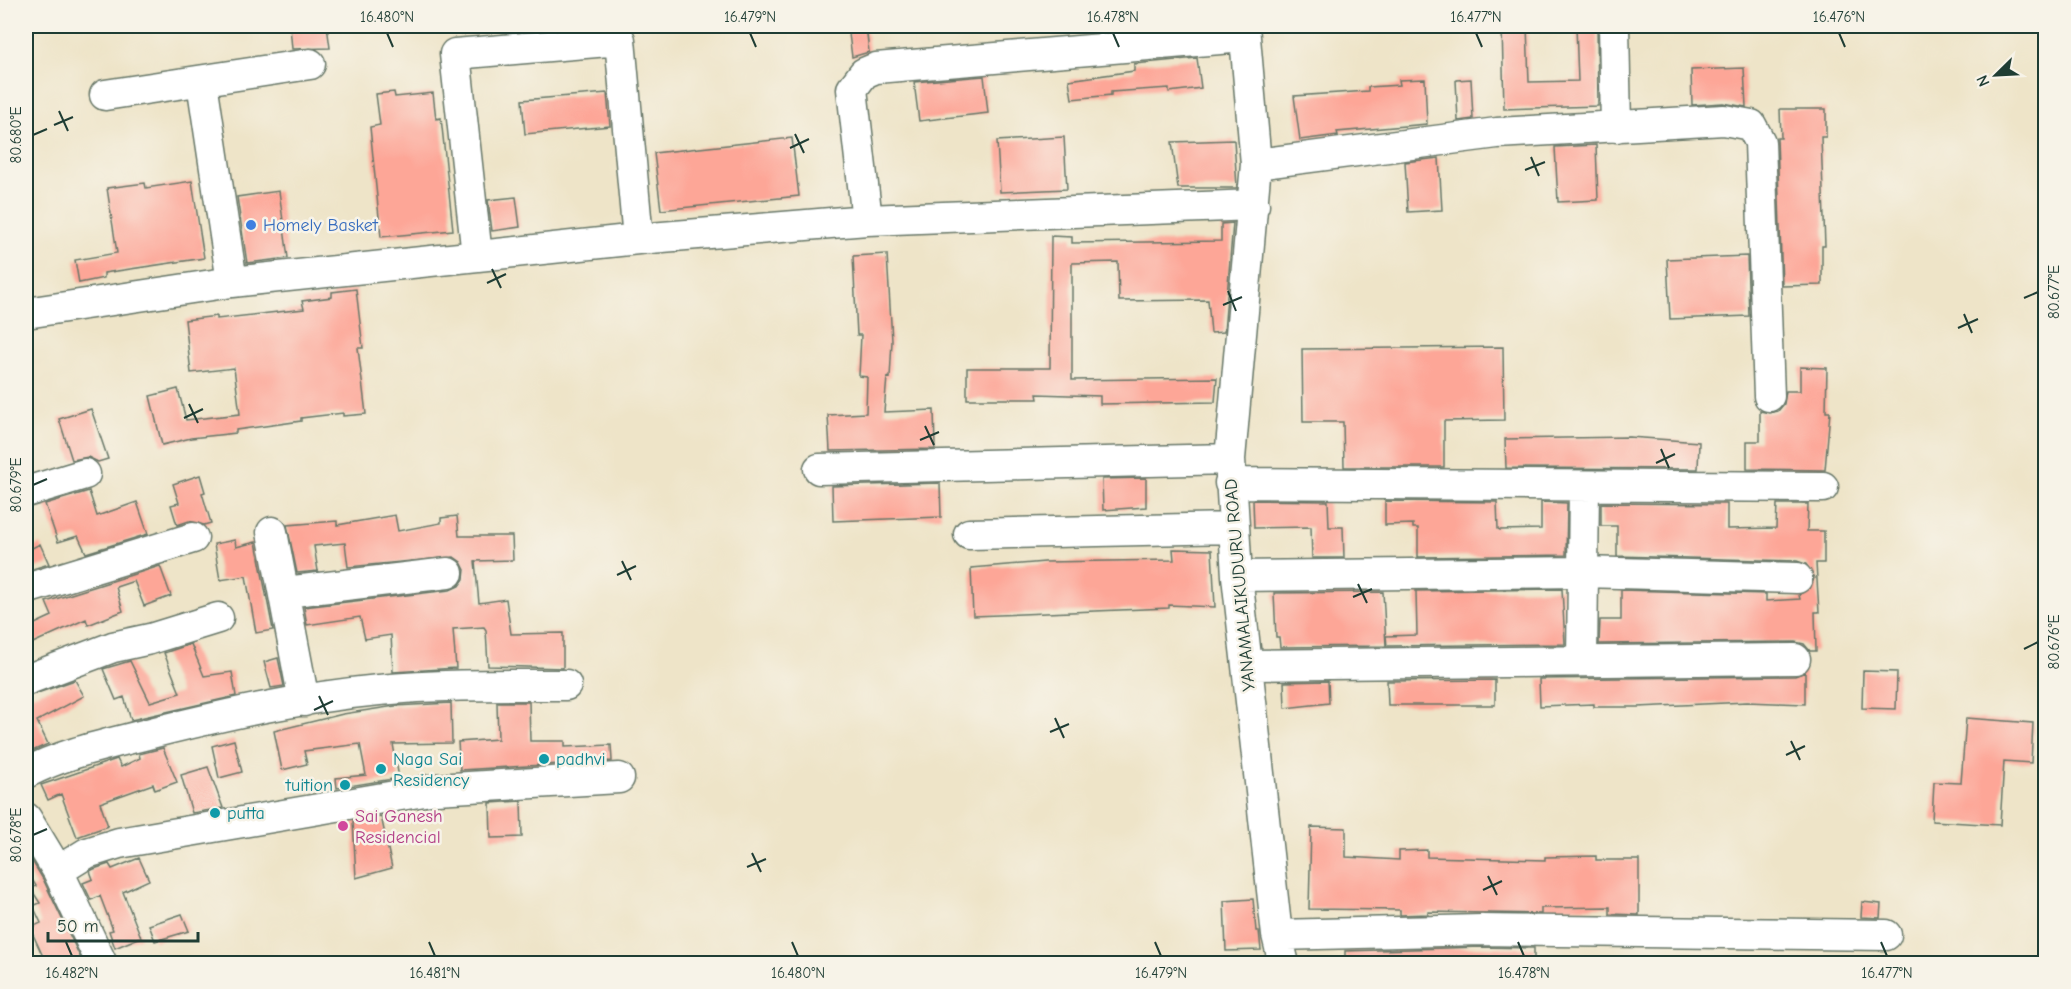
<svg xmlns="http://www.w3.org/2000/svg" width="2071" height="989" font-family="'Comic Neue',sans-serif">
<style>
.building{fill:#fda697}
.lines{fill:none;stroke-linecap:round;stroke-linejoin:round}
.minor-casing{stroke:#677768;stroke-width:33}
.minor{stroke:#fff;stroke-width:30}
.ticks{fill:none;stroke:#1f3d34;stroke-width:2}
.shop-dot{fill:#3f7fe0;stroke:#f7f3e8;stroke-width:2}
.culture-dot{fill:#0f9aa8;stroke:#f7f3e8;stroke-width:2}
.hotel-dot{fill:#d1479c;stroke:#f7f3e8;stroke-width:2}
.labels{text-anchor:middle;dominant-baseline:central;stroke-width:5;stroke-linejoin:round;paint-order:stroke}
.shop-label{font-size:18px;fill:#366cbe;stroke:#f7f3e8;text-anchor:start}
.street-label{font-size:18px;fill:#1f3d34;stroke:#f7f3e8}
.culture-label{font-size:18px;fill:#0d838f;stroke:#f7f3e8;text-anchor:start}
.hotel-label{font-size:18px;fill:#b23c85;stroke:#f7f3e8;text-anchor:start}
.neatline{fill:none;stroke:#1f3d34;stroke-width:2}
.ticks-label{font-size:15px;text-anchor:middle;fill:#1f3d34}
</style>
<rect width="100%" height="100%" fill="#f7f3e8"/>
<filter id="ink" filterUnits="userSpaceOnUse"><feTurbulence type="fractalNoise" baseFrequency=".0167" numOctaves="2"/><feDisplacementMap in="SourceGraphic" scale="12" xChannelSelector="R" yChannelSelector="G"/><feConvolveMatrix kernelMatrix="1 2 1 2 8 2 1 2 1" color-interpolation-filters="sRGB"/></filter>
<filter id="wash" filterUnits="userSpaceOnUse"><feTurbulence type="fractalNoise" baseFrequency=".008" numOctaves="4" result="noise"/><feDisplacementMap in="SourceGraphic" scale="24" xChannelSelector="R" yChannelSelector="G"/><feGaussianBlur stdDeviation="1.35" result="paint"/><feColorMatrix in="noise" values="0 0 0 0 0 0 0 0 0 0 0 0 0 0 0 0 0 1.4 0 .05"/><feComposite in="paint" operator="in"/></filter>
<g filter="url(#wash)">
<rect width="100%" height="100%" fill="#eee4c8"/>
<g id="blocks">
<path class="building" d="M290,26h37l3,22 -38,1z
M848,26h18l3,26 -17,5z
M1502,26h25l2,56 49,-1 -2,-55h21l1,80 -94,3z
M1197,58l4,30 -32,4v-4l-58,4v3l-39,4 -3,-19 65,-9v-7z
M1744,68l2,39 -23,-4 -31,2 -1,-35z
M984,76l4,37 -69,8 -5,-39z
M1425,79l2,45 -90,8 1,3 -38,5 -6,-44 74,-5v-4l32,-2 -1,-5z
M1471,79l2,40 -15,2 -2,-41z
M394,92l1,5 38,-4 3,26 5,-1 12,112 -72,7 -11,-110 10,-2 -4,-31z
M607,93l3,33 -85,8 -3,-34z
M1780,109h46v28h-5l4,109h-3v39l-40,1 -5,-148h4z
M1064,137l3,52 -67,3 -3,-51z
M792,138l7,58 -138,14 -7,-57z
M1234,140l3,48h-59l-6,-46z
M1596,145l2,55 -40,2 -3,-55z
M1439,158l3,52 -34,2 -3,-50z
M192,181l12,77 -100,15v5l-25,5 -4,-23 42,-7 -10,-65 38,-5 1,5z
M279,191l9,67 -41,5 -10,-66z
M516,197l4,30 -28,4 -4,-31z
M1233,223l-9,109 -13,1 -3,-33 -89,1 -1,-39 -46,1v117l145,-2 -2,24 -115,2v-8l-63,-2 1,5h-71v-31h83l1,-132 21,1v6l149,-2v-17z
M887,254l5,87 -2,37 -3,-1 -3,35 50,-2 1,39 -105,2 -2,-36 38,-2 1,-36 -8,-1 2,-41h-4l-4,-79z
M1747,256l2,60 -79,3 -3,-60z
M356,289l7,59h-5l8,66 -23,2v-3l-42,5v3l-65,9v3l-45,5 -29,7 -12,-49 28,-7 8,31 54,-6 -6,-46 -43,5 -6,-53 32,-4v3l87,-10 -2,-8 30,-4v-5z
M1503,347l1,73 -60,1v46h-100l-1,-45h-40l-1,-73z
M1800,367l27,1 -1,44h4l-5,58 -78,-1v-28h13v-30l9,2 9,-2 6,-7 2,-13h14z
M91,409l17,50 -10,3 -10,-5 -16,3 -13,-41z
M1629,437l70,5 -1,27 -192,-1 -1,-29z
M200,475l5,17 -3,1 9,30 -7,2 -15,-4 -12,4 -6,-20 8,-2 -6,-19z
M1146,478v29l-43,3 -1,-31z
M940,483l1,34 -108,4 -1,-35z
M89,491l8,25 40,-14 11,32 -62,19 -8,-17 -20,6 -13,-38z
M1253,500l75,1 1,26h14l1,31h-32l-1,-31 -57,1z
M1385,501l112,1 1,27 2,1 41,-1v-27l26,1 -1,52 -148,2v-29h-5v-4l-28,1z
M1601,503l126,1v25l49,-1 1,-24h31l-1,27h17v32h-8l3,49h-4l1,39h-6l-6,-7 -9,-2 -196,2 1,-24h21v-30l145,4v7l34,-2 -1,-4 12,-8 3,-9 -8,-14 -9,-3 -180,-5v-30h-16z
M395,515l3,16 43,-8v-5l16,-2 2,20h53l1,24 -38,1 4,42 27,-4 5,35 52,-1v35l-75,-2 -2,-36 -2,-3 -31,2 3,39 -63,4 -2,-37 -26,4 -5,-22 -53,8 -3,-18 146,-17 9,-4 5,-7 1,-9 -4,-8 -7,-5 -106,10 -3,-24 -31,3 4,25 -21,2 -10,-48 50,-4v4z
M235,540l1,7 20,-5 17,88 -17,3 -10,-57 -26,4 -6,-36z
M40,544l9,20 -23,7v-20z
M1173,549l39,1 3,57 -46,-2v3l-196,8 -2,-48 74,-6 129,-2z
M160,566l11,30 -27,10 -10,-25 -18,6 7,24 -35,14 -2,-6 -60,27v-18l26,-12 -6,-14z
M1562,589l3,55 -178,2 -1,-10 31,-1 -1,-44z
M1383,592l3,54 -106,1 -1,-10h-3l-2,-44z
M191,644l13,32 28,-4 4,24 -105,24 -7,-23 -8,3 -13,-31 27,-8 20,41 30,-9 -16,-40z
M278,658l6,28 -13,2 -7,-26z
M1863,671l34,1 -1,37 -34,-1z
M1805,672v32l-58,-2 -109,5h-44v-3l-54,2 -1,-27 256,-3z
M75,680l9,16 -47,25 11,23 -18,8 -4,-10v-45z
M1495,680v25h-107l-1,-24z
M1328,681l1,22 -44,5 -1,-26z
M497,702h32l1,39h35v6l46,-2 1,16 -152,9 -2,-28 40,-3z
M451,703l1,40 -59,1 6,34 -62,10 -1,-10 30,-3 -6,-31 -56,7 3,13 -25,6 -8,-39 69,-17 52,-8z
M1966,718l67,5 -2,40 -27,-2 -4,64 -68,-4 2,-39 27,1z
M234,740l8,32 -23,6 -7,-32z
M163,748l14,34 -22,8 -2,-6 -53,19 8,23 -31,11 -16,-43 -13,6 -7,-15 76,-26 4,8 19,-9 -1,-4z
M208,767l15,41 -31,5 -11,-38z
M521,801l1,36 -31,1 -1,-35z
M381,816l11,52 -36,10 -3,-57z
M1311,827l35,1v29l53,3v-9l28,-1v7l118,3v-3l51,-1v4h43v55l-29,-1v-7l-69,1v6l-113,-2v2l-28,1v-5l-91,-1z
M26,851l17,28 40,84h-37l-16,-35 11,-5 -8,-17 7,-3 -9,-14 5,-3 -8,-13 -2,1z
M139,858l10,22 -26,12 18,45 -26,11 -6,-17 4,-1 -13,-34 -9,4 -8,-17 10,-4 -3,-8 4,-2 15,-5 3,5z
M1253,899l3,32h3l2,19 -35,1 -2,-50z
M1862,902l19,2 -1,14 -19,-1z
M182,914l7,17 -34,10 -6,-16z
M1481,947l53,1v15h-189v-12z"/>
</g>
</g>
<g filter="url(#ink)">
<use href="#blocks" fill-opacity="0" stroke="#677768" stroke-width="1.5"/>
<g class="lines">
<defs>
<path id="minor" d="M1244,26l12,138 -26,295 7,117 40,359 7,29
M1614,26l2,101
M202,82l30,200
M105,95l205,-31
M1256,164l241,-31 227,-13 27,5 9,17 9,254
M867,220l-15,-131 12,-16 12,-5 368,-31
M477,256l-22,-202 165,-14 18,199
M26,313l206,-31 406,-43 229,-19 387,-15
M819,469l411,-10
M1230,483l593,4
M26,492l59,-18
M272,532l32,169
M969,534l263,-6
M1237,576l346,-4 214,6
M26,589l167,-51
M285,592l163,-19
M1582,660l2,-173
M1247,665l548,-6
M26,680l87,-33 37,-8 68,-21
M26,773c42,-22 84,-29 129,-41 73,-18 149,-35 224,-42 62,-6 125,-5 187,-5
M26,818l32,53 44,93
M58,871l29,-18 32,-10 317,-54 183,-11
M1277,935l204,-5 405,5"/>
</defs>
<use href="#minor" class="minor-casing"/>
<use href="#minor" class="minor"/>
</g>
</g>
<path class="ticks" d="M387,33l6,14M750,33l6,14M1113,33l6,14M1476,33l6,14M1839,33l6,14M59,111l9,20M54,125l19,-8M795,134l9,19M33,135l14,-6M790,148l19,-9M1531,157l8,19M1525,170l20,-8M492,269l9,19M487,283l19,-9M1228,291l8,20M2024,298l14,-6M1223,305l19,-8M1964,314l8,19M1958,328l20,-9M189,404l9,19M184,418l19,-9M925,426l9,19M920,440l19,-8M1661,449l8,19M1656,463l19,-9M33,485l14,-6M622,561l9,19M617,575l19,-9M1358,584l9,19M1353,597l19,-8M2024,649l14,-7M319,696l9,19M314,710l19,-9M1055,718l9,20M1050,732l19,-8M1791,741l9,19M1786,755l19,-9M33,835l14,-6M752,853l9,19M747,867l19,-8M1488,876l9,19M1483,890l19,-9M66,942l6,14M429,942l6,14M792,942l6,14M1155,942l6,14M1518,942l6,14M1881,942l6,14"/>
<circle class="shop-dot" cx="251" cy="225" r="6"/>
<g class="culture-dot">
<circle cx="544" cy="759" r="6"/>
<circle cx="381" cy="769" r="6"/>
<circle cx="345" cy="785" r="6"/>
<circle cx="215" cy="813" r="6"/>
</g>
<circle class="hotel-dot" cx="343" cy="826" r="6"/>
<g class="labels">
<g class="shop-label">
<text x="263" y="225">Homely Basket</text>
</g>
<g class="street-label">
<text transform="translate(1240 585) rotate(-95)">YANAMALAIKUDURU ROAD</text>
</g>
<g class="culture-label">
<text x="393" y="759">Naga Sai<tspan x="393" dy="21">Residency</tspan></text>
<text x="556" y="759">padhvi</text>
<text x="333" y="785" text-anchor="end">tuition</text>
<text x="227" y="813">putta</text>
</g>
<g class="hotel-label">
<text x="355" y="816">Sai Ganesh<tspan x="355" dy="21">Residencial</tspan></text>
</g>
</g>
<rect width="2071" height="989" fill="none" stroke="#f7f3e8" stroke-width="66"/>
<g transform="translate(1996 75) rotate(246)" stroke="#f7f3e8" stroke-width="4.5" paint-order="stroke">
<path d="M0-4.5L10 22L0 15L-10 22Z" fill="#1f3d34"/>
<text y="-9" font-size="16" font-weight="bold" text-anchor="middle" fill="#1f3d34">N</text>
</g>
<path d="M48 932v9h150v-9" fill="none" stroke="#1f3d34" stroke-width="3"/>
<text x="57" y="932" font-size="18" fill="#1f3d34" stroke="#f7f3e8" stroke-width="4.5" paint-order="stroke">50 m</text>
<rect x="33" y="33" width="2005" height="923" class="neatline"/>
<g class="ticks-label">
<text x="387" y="22">16.480°N</text>
<text x="750" y="22">16.479°N</text>
<text x="1113" y="22">16.478°N</text>
<text x="1476" y="22">16.477°N</text>
<text x="1839" y="22">16.476°N</text>
<text transform="translate(16 135) rotate(-90)" y="5">80.680°E</text>
<text transform="translate(2054 292) rotate(-90)" y="5">80.677°E</text>
<text transform="translate(16 485) rotate(-90)" y="5">80.679°E</text>
<text transform="translate(2054 642) rotate(-90)" y="5">80.676°E</text>
<text transform="translate(16 835) rotate(-90)" y="5">80.678°E</text>
<text x="72" y="978">16.482°N</text>
<text x="435" y="978">16.481°N</text>
<text x="798" y="978">16.480°N</text>
<text x="1161" y="978">16.479°N</text>
<text x="1524" y="978">16.478°N</text>
<text x="1887" y="978">16.477°N</text>
</g>
</svg>
